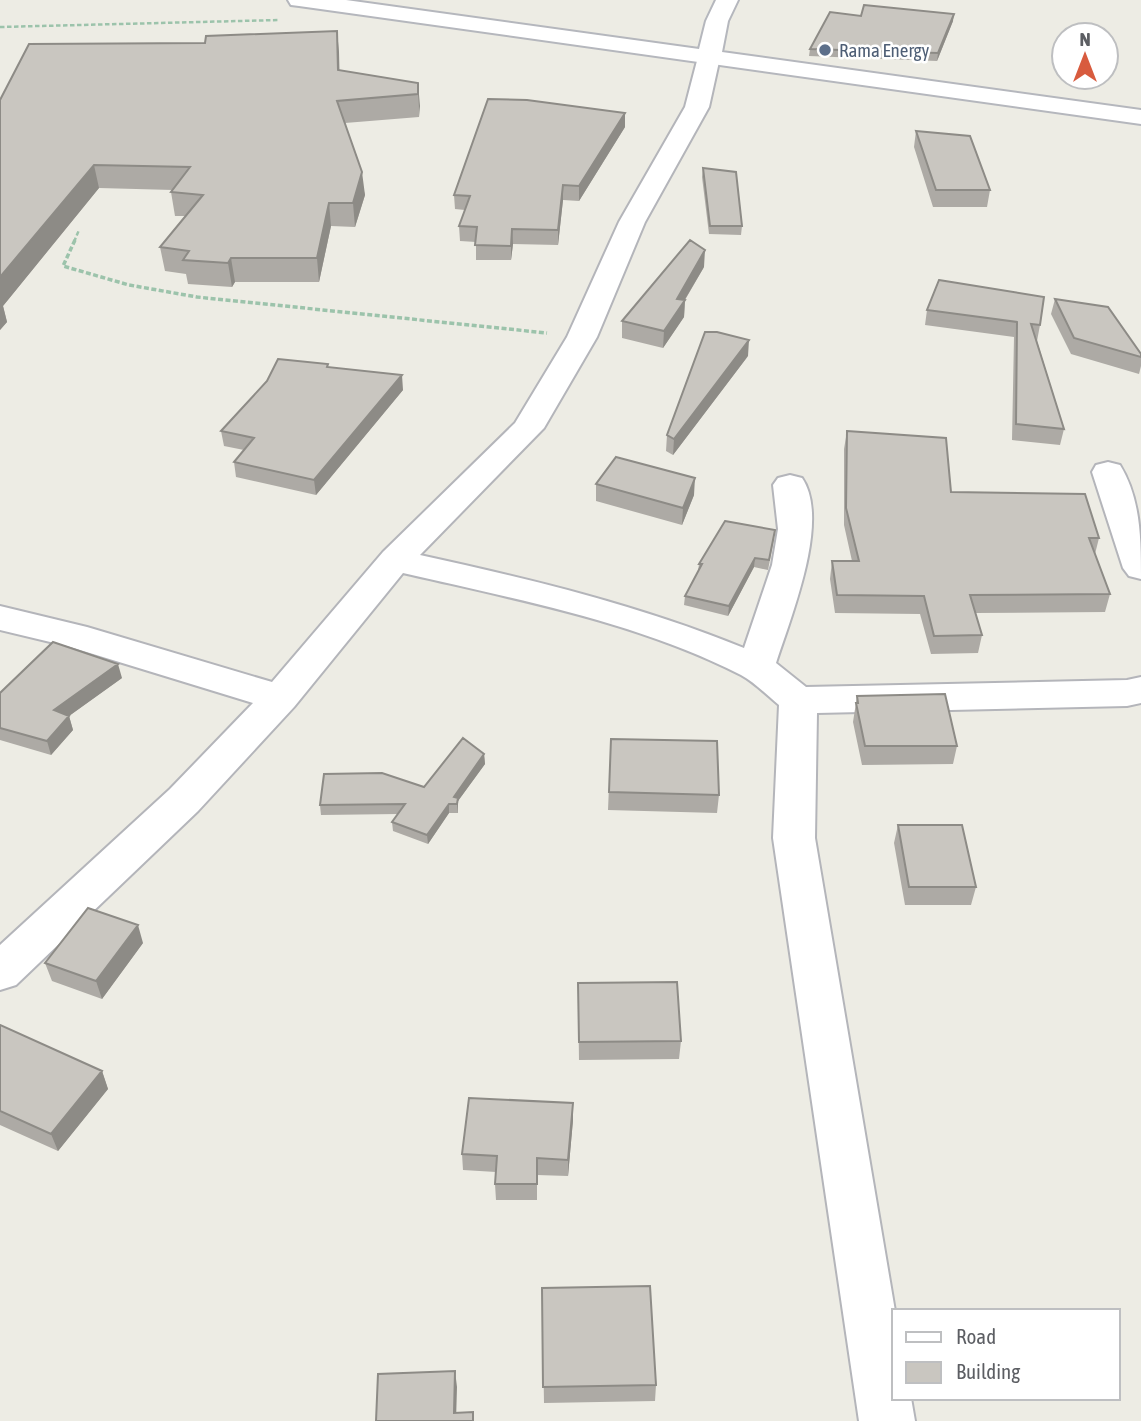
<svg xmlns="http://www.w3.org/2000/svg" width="1141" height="1421" font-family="'Asap Condensed',sans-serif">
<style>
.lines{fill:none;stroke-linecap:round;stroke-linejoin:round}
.street-casing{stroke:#b4b5ba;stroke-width:4}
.secondary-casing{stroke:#b5b7bd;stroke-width:4}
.path-far1{stroke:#9cc3ab;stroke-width:2.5;stroke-dasharray:4.5 2.5;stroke-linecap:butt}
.path{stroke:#9cc3ab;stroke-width:3.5;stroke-dasharray:5 2.5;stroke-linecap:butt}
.street{fill:#fff;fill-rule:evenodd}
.secondary{fill:#fff;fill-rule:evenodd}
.wall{fill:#adaaa5}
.shaded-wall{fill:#8d8b86}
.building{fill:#c9c6c0;stroke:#8d8b86;stroke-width:2}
.service-dot{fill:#5c6f8a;stroke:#fff;stroke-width:2.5}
.labels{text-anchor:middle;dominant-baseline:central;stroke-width:5;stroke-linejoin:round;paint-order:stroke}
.far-service-label{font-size:19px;fill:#4e5e75;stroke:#fff;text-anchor:start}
</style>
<rect width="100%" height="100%" fill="#edece4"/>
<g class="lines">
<defs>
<path id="street" d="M709,50l8,2 3,5 -11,50 -64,115 -48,115 -53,91 -124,127c110,24 219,50 324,93l28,-83 6,-36 -5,-44 5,-7 12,-3 12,3c29,42 -12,141 -26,185l30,24 321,-7 14,-3v26l-14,3 -310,7 -2,125 80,473 -1,87h17l4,23h-56l-86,-583 6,-133c-12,-10 -25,-23 -38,-30 -103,-53 -226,-76 -338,-102l-109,134 -96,104 -182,174 -16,5v-45l170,-156 83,-86 -186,-57 -67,-16v-24l87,21 185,55 111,-130 132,-129 52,-86 52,-115 66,-115 13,-50 3,-5z
M1108,462l12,3c21,34 21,75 21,114l-12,-3 -6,-8 -31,-96 4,-7z"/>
<path id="secondary" d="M288,0h58l353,49 7,-28 10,-21h22l-10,21 -6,31 419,58v14l-842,-118 -8,-1z"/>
</defs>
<use href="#street" class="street-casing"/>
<use href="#secondary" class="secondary-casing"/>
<path class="path-far1" d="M0,27l279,-7
M74,242l5,-12"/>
<path class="path" d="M75,240l-12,26 66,19 68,12 350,36"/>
<use href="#street" class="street"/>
<use href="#secondary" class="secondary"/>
</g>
<path class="wall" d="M861,16l92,5 -16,40 -128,-5 1,-7z
M339,52v18l79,13 1,34 -74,6 20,72 -10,32 -24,-1 -12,56h-84l-3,5 -44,-3 -2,-10 -21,-3 -5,-24 25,-31h-10l-4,-24 2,-2 -74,-2 -96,118 4,16 -7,8v-230z
M625,113v14l-46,74 -16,-1 -5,45 -45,-1 -2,16h-35v-18l-16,-1 -1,-15 6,-16 -10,-1 -1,-14z
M916,131l74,59 -3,17h-54l-19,-60z
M703,168l39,58 -1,9 -32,-1 -7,-57z
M704,267l-19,33 -1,17 -21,31 -41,-10v-17z
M1055,299l86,55v12l-2,8 -68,-20 -20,-40z
M927,310l113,15 -3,16 27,88 -4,16 -48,-5 2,-103 -89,-12z
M748,356l-75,99 -7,-4 1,-16z
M328,364v3l75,23 -87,105 -80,-18 -2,-15 10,-12 -20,-4 -3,-15z
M847,431l104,61 148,46 -4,16 15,40 -5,18 -130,1 7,22 -4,18 -47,1 -11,-40 -85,-1 -5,-34 2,-18h20l-8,-36v-76z
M596,484l98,11 -12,30 -86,-24z
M774,539l-6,31 -14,-3 -26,49 -44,-11 1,-9 13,-25 1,-7z
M122,678l-53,38 4,14 -22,25 -51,-15v-47z
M857,696l100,50 -4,18 -91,1 -9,-43z
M611,739l108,56 -2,18 -109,-3z
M484,754l1,10 -27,37v12h-9l-21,31 -35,-13 -1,-9 6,-8 -77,1 -1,-10 104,-18z
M898,825l78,62 -5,18h-66l-11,-62z
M143,943l-41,56 -50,-18 -7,-18z
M578,983l103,58 -2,18 -100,1z
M0,1025l102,46 6,18 -50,62 -58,-26z
M573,1120l-5,56 -31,-1v25h-41l-1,-16 1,-12 -33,-2 -1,-16z
M542,1288l114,97 -1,16 -111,2z"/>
<path class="shaded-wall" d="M954,14l-1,7 -16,40 1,-8z
M337,31l2,21 1,40 -2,-22z
M418,83l2,23 -1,11 -1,-23z
M625,113v14l-46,74v-15z
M94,165l5,23 -96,118 4,16 -7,8v-53z
M362,172l3,23 -10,32 -2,-24z
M563,185v15l-5,45v-15z
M329,203l2,23 -12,56 -2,-24z
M512,229l1,15 -2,16v-14z
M705,250l-1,17 -23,39 4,-6 -1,17 -21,31 1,-17 13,-32z
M231,258l4,24 -3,5 -4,-24z
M749,340l-1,16 -75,99 1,-16z
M402,375l1,15 -87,105 -2,-15z
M695,478l-1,17 -12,30 1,-17z
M755,558l-1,9 -26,49 1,-10z
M118,664l4,14 -53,38 4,14 -22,25 -4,-14 7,-31z
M484,754l1,10 -27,37v12l-1,-9 -3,-7z
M449,804v9l-21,31 -1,-9z
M138,925l5,18 -41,56 -6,-18z
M102,1071l6,18 -50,62 -7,-17z
M573,1103v17l-5,56v-16z
M455,1371l2,16 -1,34 -2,-8z"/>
<path class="building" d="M864,5l90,9 -16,39 -128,-4 20,-37 31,4z
M337,31l1,39 80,13v11l-81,7 25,71 -9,31h-24l-12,55h-86l-3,5 -45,-3 6,-9 -29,-4 43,-52 -32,-3 19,-25 -96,-2 -94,112v-177l29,-56 176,-1 1,-7z
M488,99l39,1 98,13 -46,73 -16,-1 -5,45 -46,-1 -1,17 -36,-1 2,-18 -18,-1 11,-30 -16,-1z
M916,131l54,5 20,54h-54z
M703,168l33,4 6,54h-32z
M690,240l15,10 -28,49 8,1 -21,31 -42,-10z
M939,280l105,17 -4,28 -9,-1 33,105 -48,-5 1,-102 -90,-12z
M1055,299l53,8 33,47v3l-67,-19z
M705,332h12l32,8 -75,99 -7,-4z
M278,359l50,5 -1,3 75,8 -88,105 -80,-18 20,-24 -33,-7 46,-50z
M847,431l99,7 5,54 134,2 14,44h-10l21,56 -140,1 12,40 -48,1 -10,-40 -87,-1 -5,-34h27l-13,-53z
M616,457l79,21 -12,30 -87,-24z
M725,521l50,9 -6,30 -14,-2 -26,48 -44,-10 17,-32h-3z
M53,642l65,22 -64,46 15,6 -22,25 -47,-13v-35z
M945,694l12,52h-92l-9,-43h2l-1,-7z
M463,738l21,16 -30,43 4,1 -1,6h-8l-22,31 -35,-13 13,-18 -85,1 4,-31 58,-1 42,14z
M611,739l106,2 2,54 -110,-3z
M898,825h64l14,62h-67z
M88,908l50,17 -42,56 -51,-18z
M677,982l4,59 -102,1 -1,-59z
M0,1025l102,46 -51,63 -51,-23z
M469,1098l104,5 -5,57 -31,-2v26h-42l2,-28 -35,-2z
M650,1286l6,99 -113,2 -1,-99z
M455,1371l-1,42 19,-1v9h-97l2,-47z"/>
<circle class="service-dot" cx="825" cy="50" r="7"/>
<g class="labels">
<g class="far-service-label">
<text x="839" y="50">Rama Energy</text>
</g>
</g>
<rect x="892" y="1309" width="228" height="91" fill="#ffffff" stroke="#bebfc1" stroke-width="2"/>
<rect x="906" y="1332" width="35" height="10" fill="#ffffff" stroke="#bebfc1" stroke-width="2"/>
<text x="956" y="1344" font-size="21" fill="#5c5e63">Road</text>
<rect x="906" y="1362" width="35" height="21" fill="#c9c6c0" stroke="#bebfc1" stroke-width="2"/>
<text x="956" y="1379" font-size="21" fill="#5c5e63">Building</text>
<g transform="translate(1085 56)"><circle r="33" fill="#ffffff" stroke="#bebfc1" stroke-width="2"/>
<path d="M0-5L12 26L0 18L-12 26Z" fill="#d85b3e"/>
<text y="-10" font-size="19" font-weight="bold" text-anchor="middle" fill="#5c5e63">N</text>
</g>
</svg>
